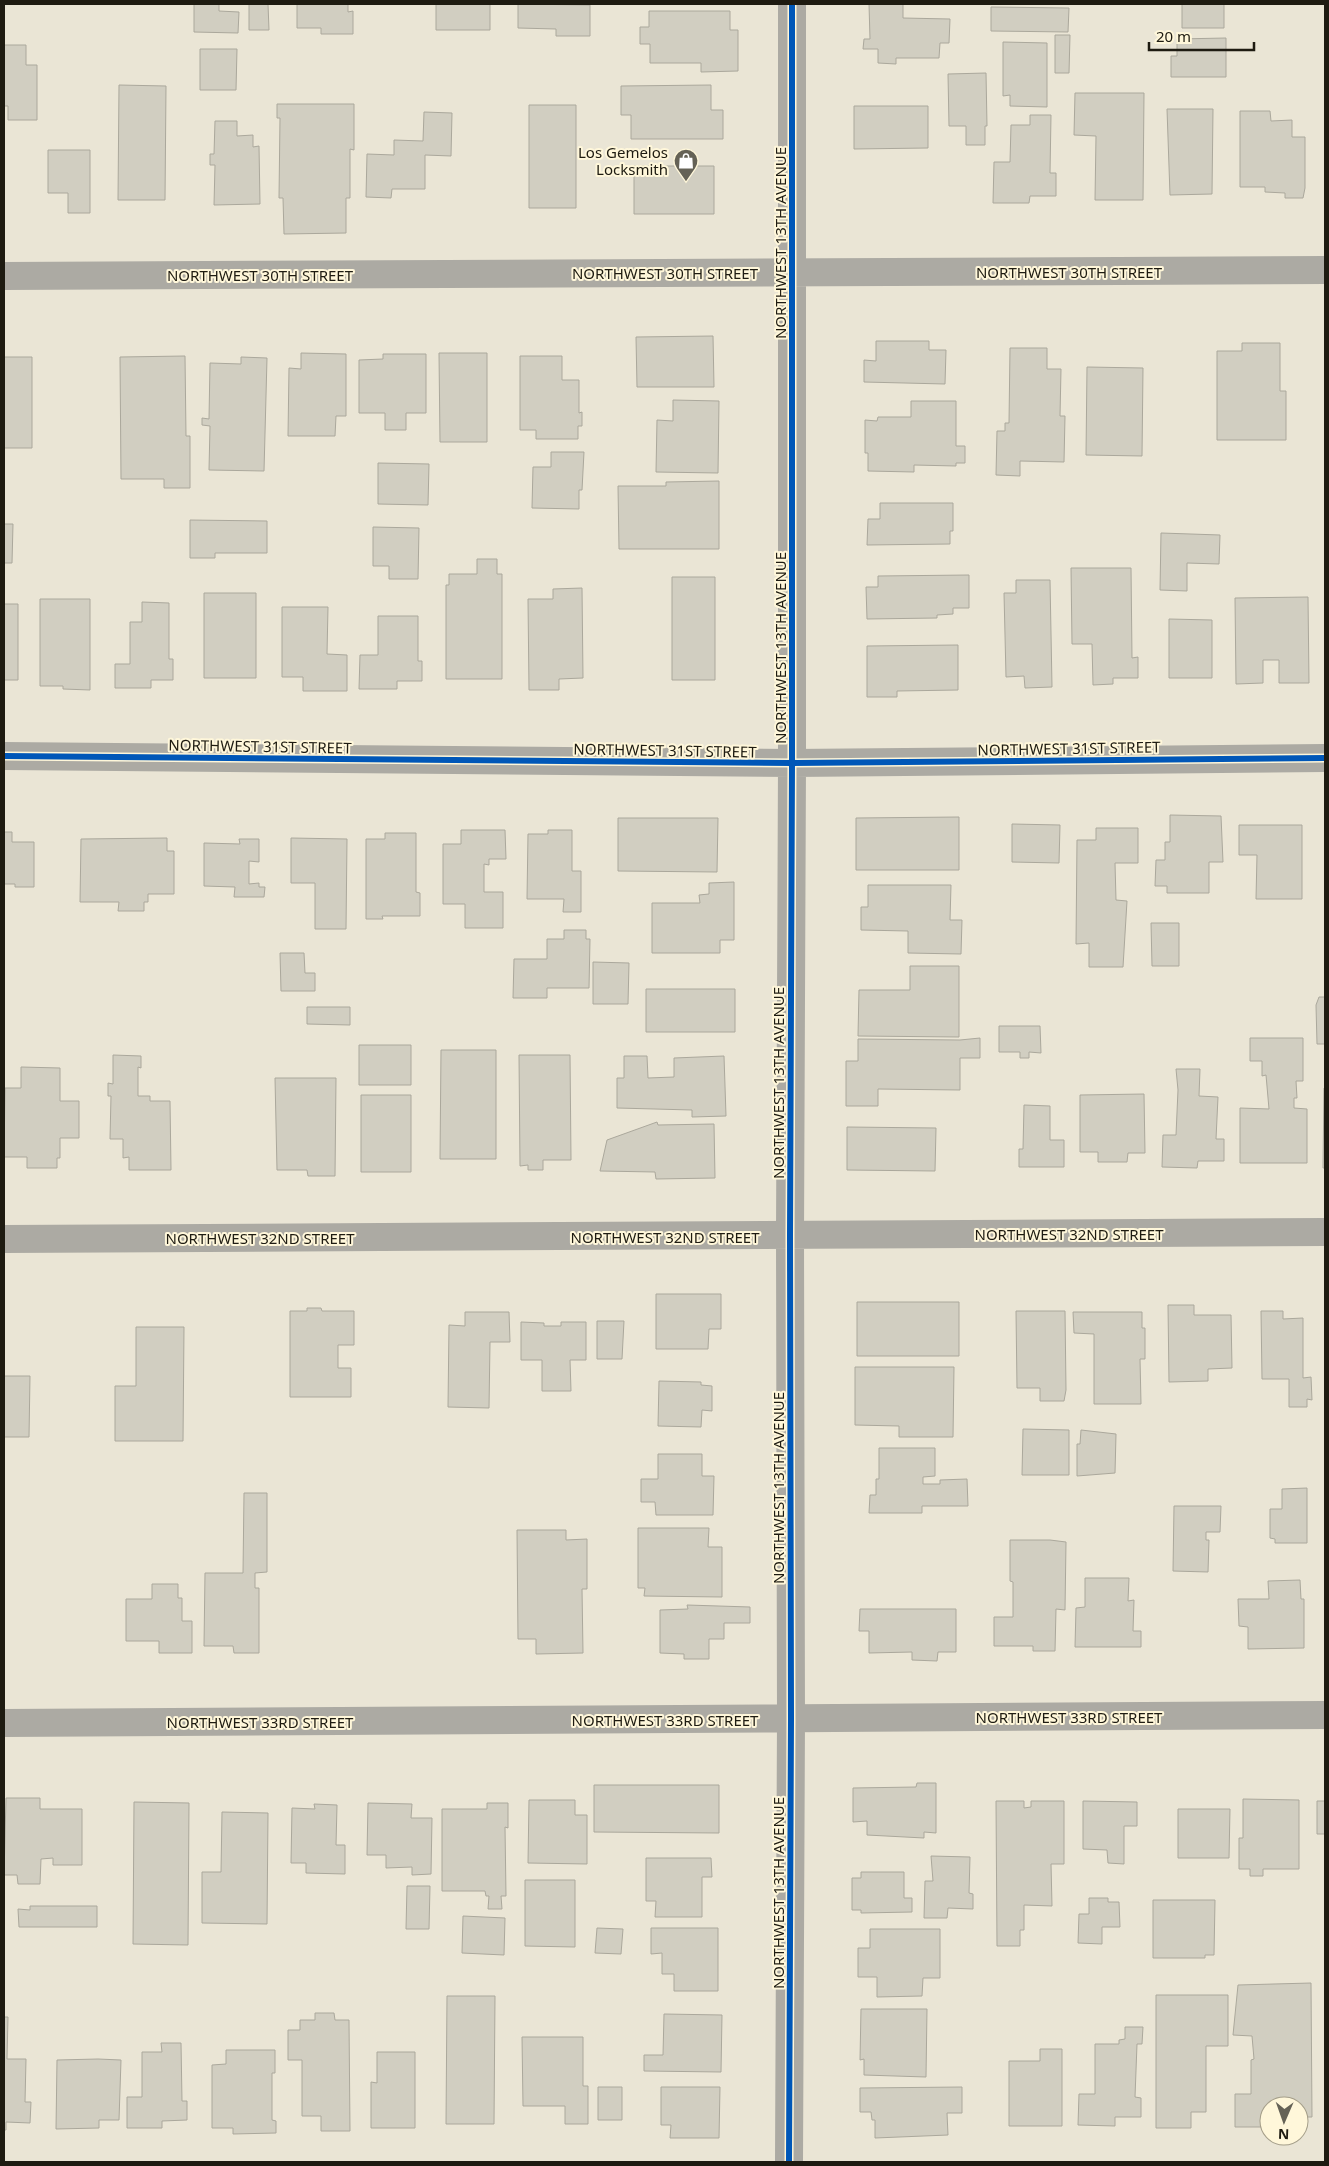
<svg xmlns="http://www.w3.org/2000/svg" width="1329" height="2166" font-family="'Noto Sans',sans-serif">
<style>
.building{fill:#d1cec1;stroke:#aba89c}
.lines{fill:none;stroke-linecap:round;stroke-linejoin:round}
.street{stroke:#acaaa3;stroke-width:28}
.cycleway-casing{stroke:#fff7da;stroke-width:9}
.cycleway{stroke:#0057b8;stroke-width:6}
.labels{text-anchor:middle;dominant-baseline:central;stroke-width:4;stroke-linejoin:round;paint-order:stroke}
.poi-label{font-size:15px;fill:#1e1b11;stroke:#fff7da;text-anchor:end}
.street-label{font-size:15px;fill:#1e1b11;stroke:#fff7da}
</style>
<rect width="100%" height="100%" fill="#eae5d5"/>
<path class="building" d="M194,4h25v7l20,1 -1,21 -44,-1z
M249,4h19l1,26h-20z
M297,4h51v8l5,-1v23h-32v-6h-24z
M436,4h54v26h-54z
M518,4l72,1v31h-34v-7l-38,-1z
M869,4h34v14l47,1 -1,24h-9l-1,15h-43v6l-18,-1v-14h-15l1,-10h6z
M1182,4h42v24h-42z
M991,7l78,1 -1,24 -77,-1z
M649,11h81v19h8v41l-37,1v-9h-51v-19h-10v-17h9z
M1055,35h15l-1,38h-14z
M1226,38v39h-55v-21h6v-17z
M1003,42l44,1v64l-37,-1v-11l-7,1z
M4,45h22v20h11v55h-29v-14h-4z
M200,49h37l-1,41h-36z
M986,73l1,53h-2v19h-19v-19h-17l-1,-52z
M119,85l47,1 -1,114h-47z
M711,85v25h12v29h-92v-24h-10v-29z
M1075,93h69l-1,107h-48l1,-64 -22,-1z
M277,104h77v46l-4,-1v49h-4v35l-62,1 -1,-36h-4l1,-80h-3z
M529,105h47v103h-47z
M854,106h74v42l-74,1z
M1167,109h46l-1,85 -42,1z
M1240,111h30l1,10 21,-1v17h13v51l-2,10h-18v-5l-20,-1v-5h-25z
M424,112l28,1 -1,43 -26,-1v34h-33l-1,9 -25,-1 1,-43 27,1v-15l29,1z
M1030,115h21l-1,58h6v23h-26l-1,7h-36l1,-41h16l1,-37h19z
M215,121h22v15l16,-1v12l6,-1 1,58 -46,1 1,-40h-5v-11h4z
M48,150h42v63h-22v-20h-20z
M634,166h80v48h-80z
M713,336l1,51h-77l-1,-50z
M876,341h53v9h17l-1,34 -81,-2v-22l12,1z
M1242,343h38v48h6v49h-69v-89h25z
M1010,348h37v21h14l-1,47h5l-1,46 -44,-1v15l-24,-1 1,-44h8v-8h4z
M301,353l45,1v62h-10l-1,20h-47l1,-68 12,1z
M439,353h48v89h-47z
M383,354h43v59h-20v17h-21v-17h-26v-53l24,-1z
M185,356l1,80h4v52h-26v-9h-43l-1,-122z
M520,356h42v24h17v33l3,-1v14h-4v13h-42v-9h-16z
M4,357h28v91h-28z
M241,357l26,1 -3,113 -55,-1 1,-44 -8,-1v-7l7,1 1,-56 31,1z
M1087,367l56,1 -1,88 -56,-1z
M673,400l46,1 -1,72 -62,-1 1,-52 16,1z
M911,401h45v45h9v17h-9v3l-42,-1v7l-46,-1v-18h-3v-33l12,1 1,-4h33z
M551,452h33l-2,38h-3v19l-47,-1 1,-41h18z
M378,463l51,1 -1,41 -50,-1z
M719,481v68h-100l-1,-63h48v-4z
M880,503h73v28h-3v13l-83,1 1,-26h12z
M190,520l77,1v32h-52v5h-25z
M4,524h9l-1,39h-8z
M373,527l46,1 -1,51h-29v-13h-16z
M1161,533l59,2 -1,29 -32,-1v28l-27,-1z
M477,559h20v15h5v105h-56v-94h3v-11h28z
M1071,568h60l1,90 6,-1v21h-25v6l-20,1 -1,-41h-20z
M969,575v33h-16v6l-16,1v3l-70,1 -1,-32h12v-11z
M672,577h43v103h-43z
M1016,580h34l2,107 -27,1 -1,-12 -18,1 -2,-84h12z
M582,588l1,90 -24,1v11h-30l-1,-91h25v-10z
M204,593h52v85h-52z
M1308,597l1,86h-30v-23h-16v23l-27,1 -1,-86z
M40,599h50v91l-27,-1v-3h-23z
M142,602l27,1v56h4v21h-22v8h-36v-24h15v-42h12z
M4,604h14v76h-14z
M282,607h46l-1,47 20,1v36h-44v-14h-21z
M378,616h40v45h4v20h-25v8h-38l1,-34h18z
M1169,619l43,1v58h-43z
M958,645v45l-61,1v6h-30v-51z
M1170,815l51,1 2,46h-14v31h-42v-7h-12l1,-26h9v-18h5z
M959,817v53h-103v-52z
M618,818h100l-1,54 -99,-1z
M1012,824l48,1 -1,38 -47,-1z
M1239,825h63v74h-46l1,-44h-18z
M1096,828h42v35h-23l1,37 11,1 -4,66h-34v-24l-13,1 1,-104h19z
M461,830h44l1,29h-17v6l-5,-1v28h19v36h-38v-24h-22v-60h18z
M548,830h24v41h9v41h-18l1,-13h-37l1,-65h20z
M4,832h8v10h22v45h-19v-3h-11z
M385,833h31v59l4,1v23h-38l1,3h-17v-80h19z
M167,838v13h7v43h-26v8h-4v9h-26l1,-9h-39l1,-63z
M291,838l56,1 -1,90h-31v-46h-24z
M239,839h20v23l-10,-1v23l10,-1v4h6l-1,10h-30l1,-10 -31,-1v-43l36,1z
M734,882v58h-14v13h-68v-50h48l-1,-8 10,-1v-11z
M868,885h83l-1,35h12l-1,34 -53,-1v-22l-47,-1v-23h7z
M1151,923h28v43h-27z
M564,930h22v9h4l-1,49h-42v10h-34l1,-39h33v-20h17z
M280,953h24l1,20h10v18h-34z
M593,962l36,1 -1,41h-35z
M910,966h49v71l-101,-1 1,-46h51z
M646,989h89v43h-89z
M1319,997h6v47h-8l-1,-39z
M307,1007h43v18l-43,-1z
M999,1026h41l1,27 -12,-1v6h-9v-6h-21z
M980,1038v20h-20v32l-82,-1v17h-32v-45h12v-22l102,1z
M1250,1038h53v43h-7l1,17h-3v10l13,1v54h-67v-55l29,1 -3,-34 -4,1v-15h-12z
M359,1045h52v40h-52z
M441,1050h55v109h-56z
M113,1055l28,1v12l-3,-1v29h12v5h20l1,69h-42v-13l-6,1v-19h-13l1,-43h-3v-13l5,1z
M519,1055h51l1,105h-28v10h-15v-5l-8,1z
M624,1056h23l1,22 26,-1v-19l50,-2 2,60 -34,1v-7l-75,-2v-30h7z
M21,1067l39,1v33h19v37h-19v20h-3v10h-30v-11h-23l1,-69h16z
M1176,1069h24l-1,27 19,1 -2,42h8v22h-26l-1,7 -35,-1 1,-32h13l2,-45z
M275,1078h61l-1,98h-27l-1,-6h-30z
M1324,1088h1v80h-2z
M1144,1094l1,59h-17l-1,9h-29v-10h-18v-57z
M361,1095h50v77h-50z
M1024,1105l26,1v34h14v27h-45v-18h4z
M657,1122l1,3 56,-1 1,54 -59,1 -1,-7 -55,-1 7,-31z
M847,1127l89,1 -1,43 -88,-1z
M656,1294h65v35h-12l-1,20h-52z
M857,1302h102v54h-102z
M1168,1305h26v10h37l1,53 -24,1v12l-39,1z
M307,1308h14l1,3h32v34h-16v23h13v29h-61v-86h17z
M1016,1311h49l1,79 -2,11h-24v-13h-23z
M1261,1311h22v8l20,-1v60l8,-1 1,23 -5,-1v8h-18v-28h-27z
M465,1312h44l1,30h-20l-1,66 -41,-1 1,-82 16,1z
M1073,1312h69v16h3v31h-5l1,45h-47v-70l-20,-1z
M597,1321h27l-2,38h-25z
M521,1322l23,1v3h17v-4h25v38h-16l1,31h-29v-31h-21z
M136,1327h48l-1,114h-68v-55h21z
M855,1367h99l-1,70h-54v-11l-44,-1z
M4,1376h26l-1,61h-25z
M659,1381l42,1v3l11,1v25l-10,-1 -1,17 -43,-1z
M1023,1429l46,1v45h-47z
M1081,1430l35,4 -1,39 -38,3v-32h3z
M879,1448h56v28l-12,1v7h17v-4l27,-1 1,27h-46v7h-53l1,-18h6v-16h3z
M658,1454h44v22h12l-1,39h-57l-1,-13h-14v-23h17z
M1307,1488v55h-32v-4l-5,-1v-29h12v-20z
M244,1493h23v79l-12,1v15h4v65h-25l-1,-7h-29l1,-73h38z
M1174,1506h47l-1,26h-14v8h3l-1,32 -35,-1z
M638,1528h71l-1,19h14v50l-78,-1 1,-8h-7z
M517,1530h49v10l21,-1v50h-5l1,64 -47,1v-15h-18z
M1010,1540h40l16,2 -1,68 -9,-1 -1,42h-22v-5h-39v-29h19v-35l-3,-1z
M1085,1578h44l-1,23 6,-1 -1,31h8v16h-66l1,-39 9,-1z
M1300,1580l1,19h3v49l-56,1v-22l-9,-1 -1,-27h31l-1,-18z
M152,1584h26v14h4v23h10v32h-33v-12h-33v-42h26z
M687,1605l63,2v16h-26v16h-15v20h-25v-5l-24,-1v-43l28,-1z
M860,1609h96v43h-18l-1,9 -25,-1v-8l-43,1v-22h-10z
M917,1783h19v50l-12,-1v6l-57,-3v-14l-14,1v-34l63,-1z
M594,1785h125v48l-125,-1z
M6,1798h34v11h42v56h-29v-7l-12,1 -1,25h-22l-1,-9h-13z
M1243,1799l56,1v69h-36v7h-13v-7h-11v-31h4z
M529,1800h46v15h12v49l-59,-1z
M996,1801h28v7l7,-1v-6h33v63h-13l1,42 -28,-1v25h-4v16h-23z
M1083,1801l54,1v24h-13v38l-16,-1 -1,-13 -24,-1z
M1317,1801h8v33h-8z
M134,1802l55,1 -1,142 -55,-1z
M368,1803l44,1 -1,14h21l-1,56 -19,1v-8l-26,1v-13h-19z
M487,1803h21v25l-3,-1 1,69h-5l1,13h-14l1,-13h-3l-1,-5h-43v-82h45z
M314,1804l23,1 -1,40h9v29l-39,-1v-10h-15l1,-55 23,1z
M1178,1809h52l-1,49h-51z
M222,1812l46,1 -1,111 -65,-1v-51h19z
M931,1856l39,1 -1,36 4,1v15l-25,-1 -1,10h-23l1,-37h8z
M646,1858h65l1,19h-10v40h-47l1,-16h-10z
M861,1872h43v26h8v14l-51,1v-3h-9v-32h9z
M525,1880h50v67l-50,-1z
M407,1886h23l-1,43h-23z
M1089,1898h19v4h11l1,25h-18v17l-24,-1 1,-29h10z
M1153,1900h62l-1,55h-9v3h-52z
M30,1906h67v21h-78l-1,-18 12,1z
M463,1916l42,2 -1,37 -42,-2z
M597,1928l26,1 -2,25 -26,-1z
M651,1928h67v63h-44v-17h-12v-21l-11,1z
M870,1929h70v49h-17l-1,18 -45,1v-20h-19v-29h12z
M1311,1983l1,134h-13v-11h-30v21h-34v-33h16v-34l3,-1 -2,-23 -19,-1 5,-50z
M1156,1995h72v51h-22v66h-15v16h-35z
M447,1996h48l-1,128h-48z
M861,2009h66l-1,68 -62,-2v-16l-4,1z
M315,2013h19l1,7h14l1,111h-29v-15h-19v-56h-14v-30h12v-10h15z
M664,2014l58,1 -1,57 -77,-1v-16h19z
M4,2017h4l-1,42h19l-1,43h6l-1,21 -24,-1v8h-2z
M1125,2027h18l-1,17h-5l-2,53 6,1v19h-26v9l-37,-1 1,-31h16v-50h24v-4l6,-1z
M522,2037h61v49h5v38h-23v-18h-42z
M161,2043h20l1,58h5v19l-25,1v7h-35v-31h15v-45h20z
M1040,2049h22v77h-53v-65h31z
M226,2050h49v23h-3v47l4,1v12l-43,1v-6h-21v-63l14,-1z
M377,2052h38v76h-44v-46l6,1z
M98,2059l23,1 -2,60h-20v8l-43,1 1,-69z
M598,2087h24v33h-24z
M661,2087h59l-1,51h-49l1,-13h-10z
M962,2087v26h-15l1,22 -73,3v-18h-3l-1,-8h-11v-24z"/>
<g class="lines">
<path class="street" d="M4,276l1321,-6
M4,756l788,7 533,-5
M4,1239l1321,-7
M4,1723l1321,-8
M789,2162l2,-443 -1,-483 2,-473v-759"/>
<defs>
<path id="cycleway" d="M4,756l788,7 533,-5
M789,2162l2,-443 -1,-483 2,-473v-759"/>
</defs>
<use href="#cycleway" class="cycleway-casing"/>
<use href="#cycleway" class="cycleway"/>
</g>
<defs>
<symbol id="shop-pin" viewBox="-11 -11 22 30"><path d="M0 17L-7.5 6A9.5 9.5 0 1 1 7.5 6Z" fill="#656256" stroke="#fff7da"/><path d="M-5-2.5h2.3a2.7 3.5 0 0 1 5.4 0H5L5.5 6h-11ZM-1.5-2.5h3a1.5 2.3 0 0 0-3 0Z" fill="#fff"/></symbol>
</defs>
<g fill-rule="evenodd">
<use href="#shop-pin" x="672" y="147" width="28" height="38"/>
</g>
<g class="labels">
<g class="poi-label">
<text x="668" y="152">Los Gemelos<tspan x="668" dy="17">Locksmith</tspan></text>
</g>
<g class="street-label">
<text transform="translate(780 243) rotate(-90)">NORTHWEST 13TH AVENUE</text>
<text x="1069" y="272">NORTHWEST 30TH STREET</text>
<text x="665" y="273">NORTHWEST 30TH STREET</text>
<text x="260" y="275">NORTHWEST 30TH STREET</text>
<text transform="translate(780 648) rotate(-90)">NORTHWEST 13TH AVENUE</text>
<text transform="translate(260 746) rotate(1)">NORTHWEST 31ST STREET</text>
<text transform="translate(1069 748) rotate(-1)">NORTHWEST 31ST STREET</text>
<text transform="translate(665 750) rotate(1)">NORTHWEST 31ST STREET</text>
<text transform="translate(778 1083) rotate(-90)">NORTHWEST 13TH AVENUE</text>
<text x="1069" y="1234">NORTHWEST 32ND STREET</text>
<text x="665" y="1237">NORTHWEST 32ND STREET</text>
<text x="260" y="1238">NORTHWEST 32ND STREET</text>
<text transform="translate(778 1488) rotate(-90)">NORTHWEST 13TH AVENUE</text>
<text x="1069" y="1717">NORTHWEST 33RD STREET</text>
<text x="665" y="1720">NORTHWEST 33RD STREET</text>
<text x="260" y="1722">NORTHWEST 33RD STREET</text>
<text transform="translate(778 1893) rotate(-90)">NORTHWEST 13TH AVENUE</text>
</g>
</g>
<rect width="1329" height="2166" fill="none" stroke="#1e1b11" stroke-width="10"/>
<g transform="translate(1284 2121) rotate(182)"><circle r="24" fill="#fff7da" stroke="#a59f8a"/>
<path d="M0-4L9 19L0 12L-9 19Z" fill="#656256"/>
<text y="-8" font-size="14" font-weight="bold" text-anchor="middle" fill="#1e1b11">N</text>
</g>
<path d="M1149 42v8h105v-8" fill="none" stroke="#1e1b11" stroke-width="2.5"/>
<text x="1156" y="42" font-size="15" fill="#1e1b11" stroke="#fff7da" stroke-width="4" paint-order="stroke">20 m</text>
</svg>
